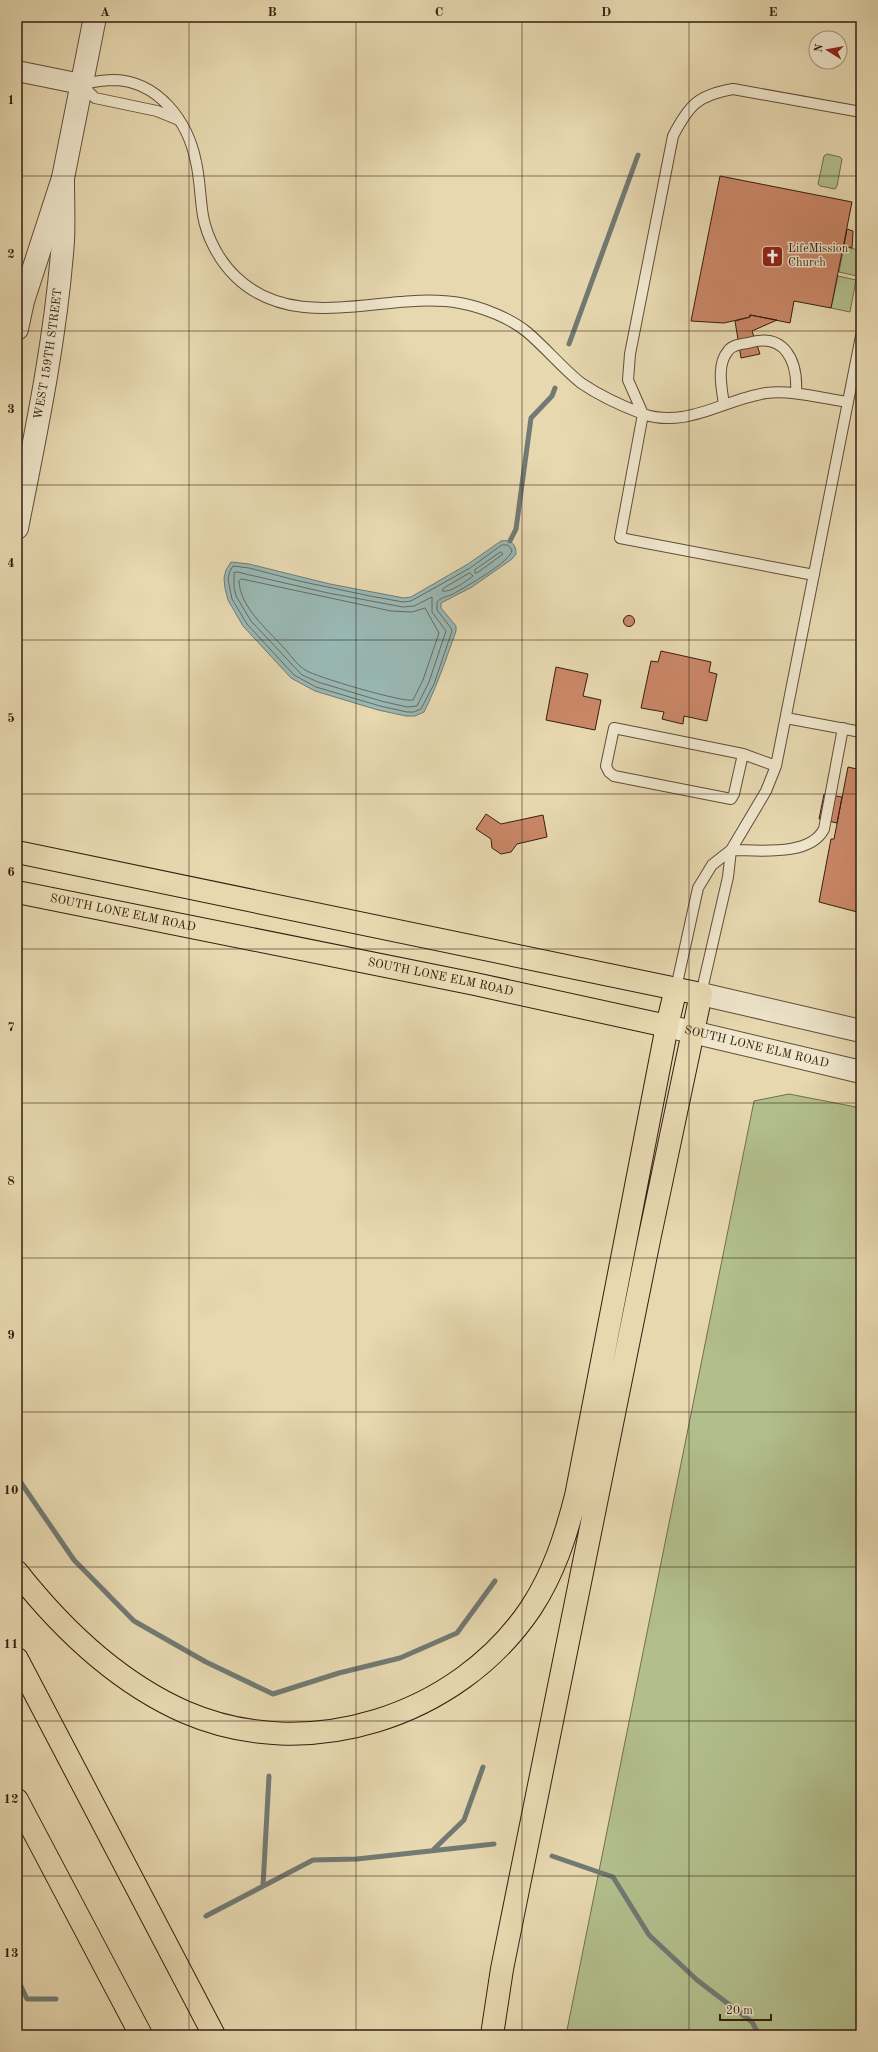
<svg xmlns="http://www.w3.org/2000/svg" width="878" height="2052" font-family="'Old Standard TT',serif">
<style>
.green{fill:#b2bf8d;stroke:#746e4f}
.water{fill:#99b8b4;stroke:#717a73}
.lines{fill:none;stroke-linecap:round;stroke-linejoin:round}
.shore{stroke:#676b62;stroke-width:1}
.stream{stroke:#717a73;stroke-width:5}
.building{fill:#ca8768;stroke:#351e11}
.service-casing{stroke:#624c39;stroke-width:12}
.minor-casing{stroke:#624c39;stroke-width:22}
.tertiary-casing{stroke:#624c39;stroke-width:24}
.primary-casing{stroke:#351e11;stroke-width:24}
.motorway-casing{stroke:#351e11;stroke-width:24}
.service{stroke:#efe6cc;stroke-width:10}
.minor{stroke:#efe6cc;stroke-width:20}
.tertiary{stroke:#efe6cc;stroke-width:22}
.primary{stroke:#e7d8b0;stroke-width:22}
.motorway{stroke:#e7d8b0;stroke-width:22}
.grid{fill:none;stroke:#351e11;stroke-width:1;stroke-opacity:0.55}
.labels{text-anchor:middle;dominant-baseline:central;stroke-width:3;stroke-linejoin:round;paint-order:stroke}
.poi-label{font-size:12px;fill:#351e11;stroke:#efe6cc;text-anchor:start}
.street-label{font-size:12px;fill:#351e11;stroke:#efe6cc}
.neatline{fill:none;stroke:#351e11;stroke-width:1.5}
.grid-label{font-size:13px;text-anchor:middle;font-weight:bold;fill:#351e11}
</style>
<rect width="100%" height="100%" fill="#e7d8b0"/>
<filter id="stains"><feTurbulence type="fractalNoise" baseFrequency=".005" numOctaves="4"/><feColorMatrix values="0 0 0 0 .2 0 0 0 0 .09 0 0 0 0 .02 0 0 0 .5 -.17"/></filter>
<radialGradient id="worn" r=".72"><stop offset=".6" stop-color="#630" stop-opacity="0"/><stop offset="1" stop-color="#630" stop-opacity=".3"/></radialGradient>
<path class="green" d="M827,154l13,3 2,2 -5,27 -2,3 -15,-3 -2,-2 6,-28z
M844,246l17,5 -4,25 -18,-4z
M838,276l18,4 -6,32 -19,-4z
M789,1094l72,14v927h-295l188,-934z"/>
<path class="water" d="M501,541c10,-2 15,3 15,13l-4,5 -40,28 -31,16v5l15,18v5c-10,28 -19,55 -32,81l-9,4h-9l-28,-6 -63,-19 -24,-13 -48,-52 -15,-26 -3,-12 -1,-10 2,-8 5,-8 18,2 81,20 74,14 7,-1 57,-33z"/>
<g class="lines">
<path class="shore" d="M502,545h6l4,5c-1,12 -47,37 -59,44 -6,3 -12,3 -16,8v8l14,18 1,3 -18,53 -13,25 -7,3h-7l-27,-6 -64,-19 -22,-12 -47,-51 -15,-25 -4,-20 2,-8 3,-5 16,2 50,13 71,15 33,6 8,-1 59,-33z
M501,552l2,2 -26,19h-2v-3z
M237,572l91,21 75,14 11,-1 18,-9v15l14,19 -17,51 -12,24 -10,1 -26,-6 -63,-19 -16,-7 -51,-54 -15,-25 -2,-9v-14z
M470,573l3,3c-7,5 -22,17 -31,15l2,-3z
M242,579l149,32 21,1 13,-4 14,25 -16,47 -10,20c-9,3 -97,-23 -108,-30 -9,-6 -15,-16 -23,-24 -16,-18 -42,-39 -43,-65z"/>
<path class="stream" d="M569,344l69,-189
M510,541l6,-12 15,-111 21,-22 3,-8
M17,1477l57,83 60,61 72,41 67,32 66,-21 61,-15 57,-25 38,-52
M433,1850l31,-30 19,-53
M552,1856l61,21 36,58 48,45 55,42 7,13
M263,1886l6,-110
M206,1916l107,-56 44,-1 137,-15
M17,1978l10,21h29"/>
</g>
<path class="building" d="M720,176l132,26 -21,106 -37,-7 -4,22 -40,-8v2l-26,6 -33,-2z
M847,229l6,2 -1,17 -8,-2z
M750,315l27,5 -25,11 8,23 -19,4 -6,-37 15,-4z
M623.5 621a5.5 5.5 0 1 1 11 0a5.5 5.5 0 1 1-11 0Z
M661,651l50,11 -2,10 8,2 -10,47 -23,-5 -1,8 -5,-1 -16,-4 2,-7 -23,-4 10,-47 7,1z
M556,667l32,7 -5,22 18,4 -6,30 -49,-10z
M848,767l13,3v143l-42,-11 12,-63h3z
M824,794l18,3 -5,26 -18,-4z
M486,814l15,10 42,-9 4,22 -30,7 -6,8 -10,2 -9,-6 -1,-9 -15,-10z"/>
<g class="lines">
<defs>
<path id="service" d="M81,84c11,-2 22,-4 33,-4 44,1 74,41 82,82 4,17 4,36 7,54 4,22 17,46 33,61 61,59 151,13 224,26 22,4 50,15 67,29 19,16 35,36 54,51 19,13 41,23 62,31l-15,-34 2,-26 43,-218c16,-31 25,-41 60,-47l128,23
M82,85l13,13 62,13 22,9
M724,405c-2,-16 -8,-40 4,-54 4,-6 13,-7 20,-8 37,-11 50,18 48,50
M814,575l-194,-37 23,-124c43,15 82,-15 123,-21 27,-3 55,5 82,9
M786,718l75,14
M743,754l-9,40 -3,5 -117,-23 -5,-4 -3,-6 8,-38 129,26 33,12
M731,850c27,0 79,7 93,-21l19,-101
M676,988l22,-100 14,-23 19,-15 35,-59 10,-25 85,-430
M701,994l27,-117 3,-27"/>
<path id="minor" d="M17,71l64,13"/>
<g id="tertiary">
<path d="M17,329l6,-28 40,-123 32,-161"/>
<path id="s1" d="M17,528c19,-95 39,-190 46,-287 1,-21 0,-42 0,-63"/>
<path d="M701,994l160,37"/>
<path id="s2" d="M667,1026l194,46"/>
</g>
<g id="primary">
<path d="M17,852l684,142"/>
<path id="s3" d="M17,892l458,92 192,42"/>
</g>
<path id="motorway" d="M17,1572c45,57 100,110 168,140 122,53 273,5 346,-104 23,-35 35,-73 45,-112l91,-470 9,-38
M17,1659l197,376
M17,1800l124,235
M492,2035l10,-66 147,-729 52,-246"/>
</defs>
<use href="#service" class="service-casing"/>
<use href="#minor" class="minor-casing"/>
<use href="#tertiary" class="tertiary-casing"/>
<use href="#primary" class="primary-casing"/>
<use href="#motorway" class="motorway-casing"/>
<use href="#service" class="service"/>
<use href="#minor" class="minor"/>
<use href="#tertiary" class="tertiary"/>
<use href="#primary" class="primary"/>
<use href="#motorway" class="motorway"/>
</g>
<path class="grid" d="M189,17v2018M356,17v2018M522,17v2018M689,17v2018M17,176h844M17,331h844M17,485h844M17,640h844M17,794h844M17,949h844M17,1103h844M17,1258h844M17,1412h844M17,1567h844M17,1721h844M17,1876h844"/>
<defs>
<symbol id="church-square" viewBox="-11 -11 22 22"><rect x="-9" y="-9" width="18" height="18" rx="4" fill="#8f2418" stroke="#efe6cc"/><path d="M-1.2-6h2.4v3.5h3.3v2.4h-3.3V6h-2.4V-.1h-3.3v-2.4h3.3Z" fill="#fff"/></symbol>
</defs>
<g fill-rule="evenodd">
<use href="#church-square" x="760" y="244" width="25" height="25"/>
</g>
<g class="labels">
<g class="poi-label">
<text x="788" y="249">LifeMission<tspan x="788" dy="14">Church</tspan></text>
</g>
<g class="street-label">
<text stroke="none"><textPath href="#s1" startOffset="177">WEST 159TH STREET</textPath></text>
<text stroke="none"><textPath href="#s3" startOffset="108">SOUTH LONE ELM ROAD</textPath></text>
<text stroke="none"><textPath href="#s3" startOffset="432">SOUTH LONE ELM ROAD</textPath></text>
<text stroke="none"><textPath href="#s2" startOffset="92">SOUTH LONE ELM ROAD</textPath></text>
</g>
</g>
<rect width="878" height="2052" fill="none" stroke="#e7d8b0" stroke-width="44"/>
<g transform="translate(828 50) rotate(281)"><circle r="19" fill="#efe6cc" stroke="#a59681"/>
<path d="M0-3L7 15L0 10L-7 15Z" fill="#8f2418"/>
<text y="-6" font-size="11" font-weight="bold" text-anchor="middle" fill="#351e11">N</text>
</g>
<path d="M720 2014v6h51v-6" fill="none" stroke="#351e11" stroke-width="2"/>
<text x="726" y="2014" font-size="12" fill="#351e11" stroke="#efe6cc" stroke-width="3" paint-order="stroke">20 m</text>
<rect x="22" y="22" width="834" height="2008" class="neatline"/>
<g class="grid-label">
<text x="105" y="16">A</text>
<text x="272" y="16">B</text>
<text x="439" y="16">C</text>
<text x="606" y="16">D</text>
<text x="773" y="16">E</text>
<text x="11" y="104">1</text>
<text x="11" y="258">2</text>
<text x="11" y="413">3</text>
<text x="11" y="567">4</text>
<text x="11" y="722">5</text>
<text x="11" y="876">6</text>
<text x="11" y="1031">7</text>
<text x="11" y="1185">8</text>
<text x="11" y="1339">9</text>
<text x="11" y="1494">10</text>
<text x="11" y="1648">11</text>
<text x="11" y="1803">12</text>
<text x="11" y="1957">13</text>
</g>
<rect width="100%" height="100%" filter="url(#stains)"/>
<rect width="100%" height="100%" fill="url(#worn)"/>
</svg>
